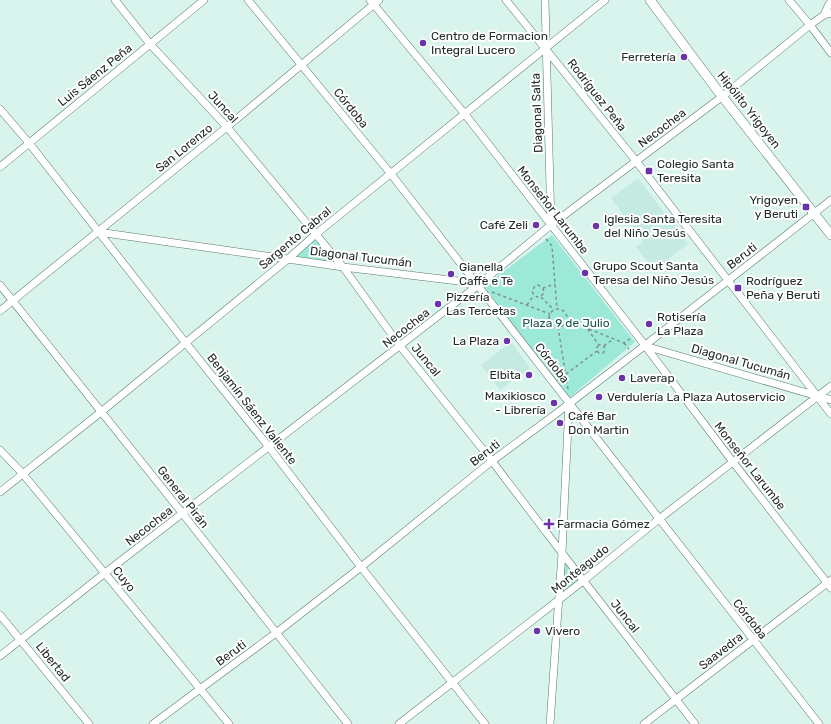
<svg xmlns="http://www.w3.org/2000/svg" width="831" height="724" font-family="Rubik,sans-serif">
<style>
.built{fill:#c5eae1}
.green{fill:#9ce9d8}
.lines{fill:none;stroke-linecap:round;stroke-linejoin:round}
.minor-casing{stroke:#5e7871;stroke-width:8}
.tertiary-casing{stroke:#5e7871;stroke-width:10}
.path{stroke:#7d908b;stroke-width:1.5;stroke-dasharray:3 3;stroke-linecap:butt}
.minor{stroke:#fff;stroke-width:7}
.tertiary{stroke:#fff;stroke-width:9}
.poi-dot{fill:#6a33a9;stroke:#fff;stroke-width:1.5}
.labels{text-anchor:middle;dominant-baseline:central;stroke-width:4;stroke-linejoin:round;paint-order:stroke}
.poi-label{font-size:12px;fill:#222c2a;stroke:#fff;text-anchor:start}
.street-label{font-size:12px;fill:#222c2a;stroke:#fff}
.park-label{font-size:12px;fill:#175449;stroke:#fff}
</style>
<rect width="100%" height="100%" fill="#d8f4ed"/>
<path class="built" d="M638,178l50,66 -34,26 -18,-23 7,-5 -32,-44z
M511,342l19,26 -30,22 -19,-25z"/>
<path class="green" d="M316,234l27,33 -55,-8z
M552,235l83,107 -66,56 -86,-111z
M562,553l21,28 -25,19z"/>
<g class="lines">
<defs>
<path id="minor" d="M115,0l35,44 77,83 116,140 57,79 92,115 70,92 133,171
M248,0l143,174 428,550
M370,0l94,113 176,226 93,123 98,126
M506,0l130,161 195,253
M545,0l6,225
M789,0l21,25 21,28
M824,15l5,-11 2,-2
M0,109l29,34 156,199 84,105 92,120 124,157
M0,167l204,-167
M98,232l245,35 115,14 19,5
M0,285l183,229 165,210
M0,311l227,-184 152,-127
M645,346l186,54
M0,450l23,24 206,250
M0,492l101,-80 187,-153 28,-25 289,-234
M0,615l89,109
M0,656l105,-83 372,-287 74,-61 172,-129 87,-71 14,-10 7,-2
M153,724l47,-35 76,-56 85,-66 131,-106 65,-48 82,-63 192,-150
M399,724l184,-143 76,-62 172,-133
M550,724l12,-171 7,-150
M644,724l187,-144"/>
<path id="tertiary" d="M650,0l68,91 113,144"/>
</defs>
<use href="#minor" class="minor-casing"/>
<use href="#tertiary" class="tertiary-casing"/>
<path class="path" d="M546,239l6,7 5,63
M543,288l1,5 -3,3 -4,1 -3,-2 -2,-4 3,-5 3,-1 5,3 12,-4
M492,292l58,22
M541,297l13,13
M527,305l7,-10
M549 318a9 9 0 1 1 18 0a9 9 0 1 1-18 0Z
M567,320l57,23 6,-4
M558,327l10,62
M588,329l3,5 8,11h3l2,1 1,4 -2,3h-4l-2,-2v-4l2,-2
M624,343l5,6
M604,346l9,-7
M566,374l31,-23"/>
<use href="#minor" class="minor"/>
<use href="#tertiary" class="tertiary"/>
</g>
<g class="poi-dot">
<circle cx="423" cy="43" r="4"/>
<circle cx="684" cy="57" r="4"/>
<rect x="645" y="167" width="8" height="8" rx="2"/>
<rect x="802" y="203" width="8" height="8" rx="2"/>
<circle cx="536" cy="225" r="4"/>
<circle cx="596" cy="226" r="4"/>
<circle cx="585" cy="273" r="4"/>
<circle cx="451" cy="274" r="4"/>
<rect x="734" y="284" width="8" height="8" rx="2"/>
<circle cx="438" cy="304" r="4"/>
<circle cx="649" cy="324" r="4"/>
<circle cx="507" cy="341" r="4"/>
<circle cx="529" cy="375" r="4"/>
<circle cx="622" cy="378" r="4"/>
<circle cx="599" cy="397" r="4"/>
<circle cx="554" cy="403" r="4"/>
<circle cx="560" cy="423" r="4"/>
<path d="M547 518h4v4h4v4h-4v4h-4v-4h-4v-4h4z"/>
<circle cx="537" cy="631" r="4"/>
</g>
<g class="labels">
<g class="poi-label">
<text x="431" y="36">Centro de Formacion<tspan x="431" dy="14">Integral Lucero</tspan></text>
<text x="676" y="57" text-anchor="end">Ferretería</text>
<text x="657" y="164">Colegio Santa<tspan x="657" dy="14">Teresita</tspan></text>
<text x="798" y="200" text-anchor="end">Yrigoyen<tspan x="798" dy="14">y Beruti</tspan></text>
<text x="604" y="219">Iglesia Santa Teresita<tspan x="604" dy="14">del Niño Jesús</tspan></text>
<text x="528" y="225" text-anchor="end">Café Zeli</text>
<text x="593" y="266">Grupo Scout Santa<tspan x="593" dy="14">Teresa del Niño Jesús</tspan></text>
<text x="459" y="267">Gianella<tspan x="459" dy="14">Caffè e Tè</tspan></text>
<text x="746" y="281">Rodríguez<tspan x="746" dy="14">Peña y Beruti</tspan></text>
<text x="446" y="297">Pizzería<tspan x="446" dy="14">Las Tercetas</tspan></text>
<text x="657" y="317">Rotisería<tspan x="657" dy="14">La Plaza</tspan></text>
<text x="499" y="341" text-anchor="end">La Plaza</text>
<text x="521" y="375" text-anchor="end">Elbita</text>
<text x="630" y="378">Laverap</text>
<text x="546" y="396" text-anchor="end">Maxikiosco<tspan x="546" dy="14">- Librería</tspan></text>
<text x="607" y="397">Verdulería La Plaza Autoservicio</text>
<text x="568" y="416">Café Bar<tspan x="568" dy="14">Don Martin</tspan></text>
<text x="557" y="524">Farmacia Gómez</text>
<text x="545" y="631">Vivero</text>
</g>
<g class="street-label">
<text transform="translate(95 75) rotate(-39)">Luis Sáenz Peña</text>
<text transform="translate(597 95) rotate(52)">Rodríguez Peña</text>
<text transform="translate(223 107) rotate(48)">Juncal</text>
<text transform="translate(351 108) rotate(51)">Córdoba</text>
<text transform="translate(749 110) rotate(52)">Hipólito Yrigoyen</text>
<text transform="translate(537 113) rotate(-92)">Diagonal Salta</text>
<text transform="translate(662 128) rotate(-37)">Necochea</text>
<text transform="translate(184 148) rotate(-39)">San Lorenzo</text>
<text transform="translate(553 210) rotate(52)">Monseñor Larumbe</text>
<text transform="translate(295 238) rotate(-40)">Sargento Cabral</text>
<text transform="translate(742 256) rotate(-38)">Beruti</text>
<text transform="translate(361 257) rotate(7)">Diagonal Tucumán</text>
<text transform="translate(406 328) rotate(-38)">Necochea</text>
<text transform="translate(426 360) rotate(51)">Juncal</text>
<text transform="translate(741 362) rotate(16)">Diagonal Tucumán</text>
<text transform="translate(552 363) rotate(52)">Córdoba</text>
<text transform="translate(252 409) rotate(52)">Benjamín Sáenz Valiente</text>
<text transform="translate(485 453) rotate(-38)">Beruti</text>
<text transform="translate(750 466) rotate(52)">Monseñor Larumbe</text>
<text transform="translate(183 497) rotate(52)">General Pirán</text>
<text transform="translate(149 526) rotate(-38)">Necochea</text>
<text transform="translate(580 569) rotate(-39)">Monteagudo</text>
<text transform="translate(124 579) rotate(51)">Cuyo</text>
<text transform="translate(625 616) rotate(52)">Juncal</text>
<text transform="translate(750 619) rotate(52)">Córdoba</text>
<text transform="translate(721 651) rotate(-38)">Saavedra</text>
<text transform="translate(231 653) rotate(-36)">Beruti</text>
<text transform="translate(53 662) rotate(51)">Libertad</text>
</g>
<g class="park-label">
<text x="566" y="323">Plaza 9 de Julio</text>
</g>
</g>
</svg>
